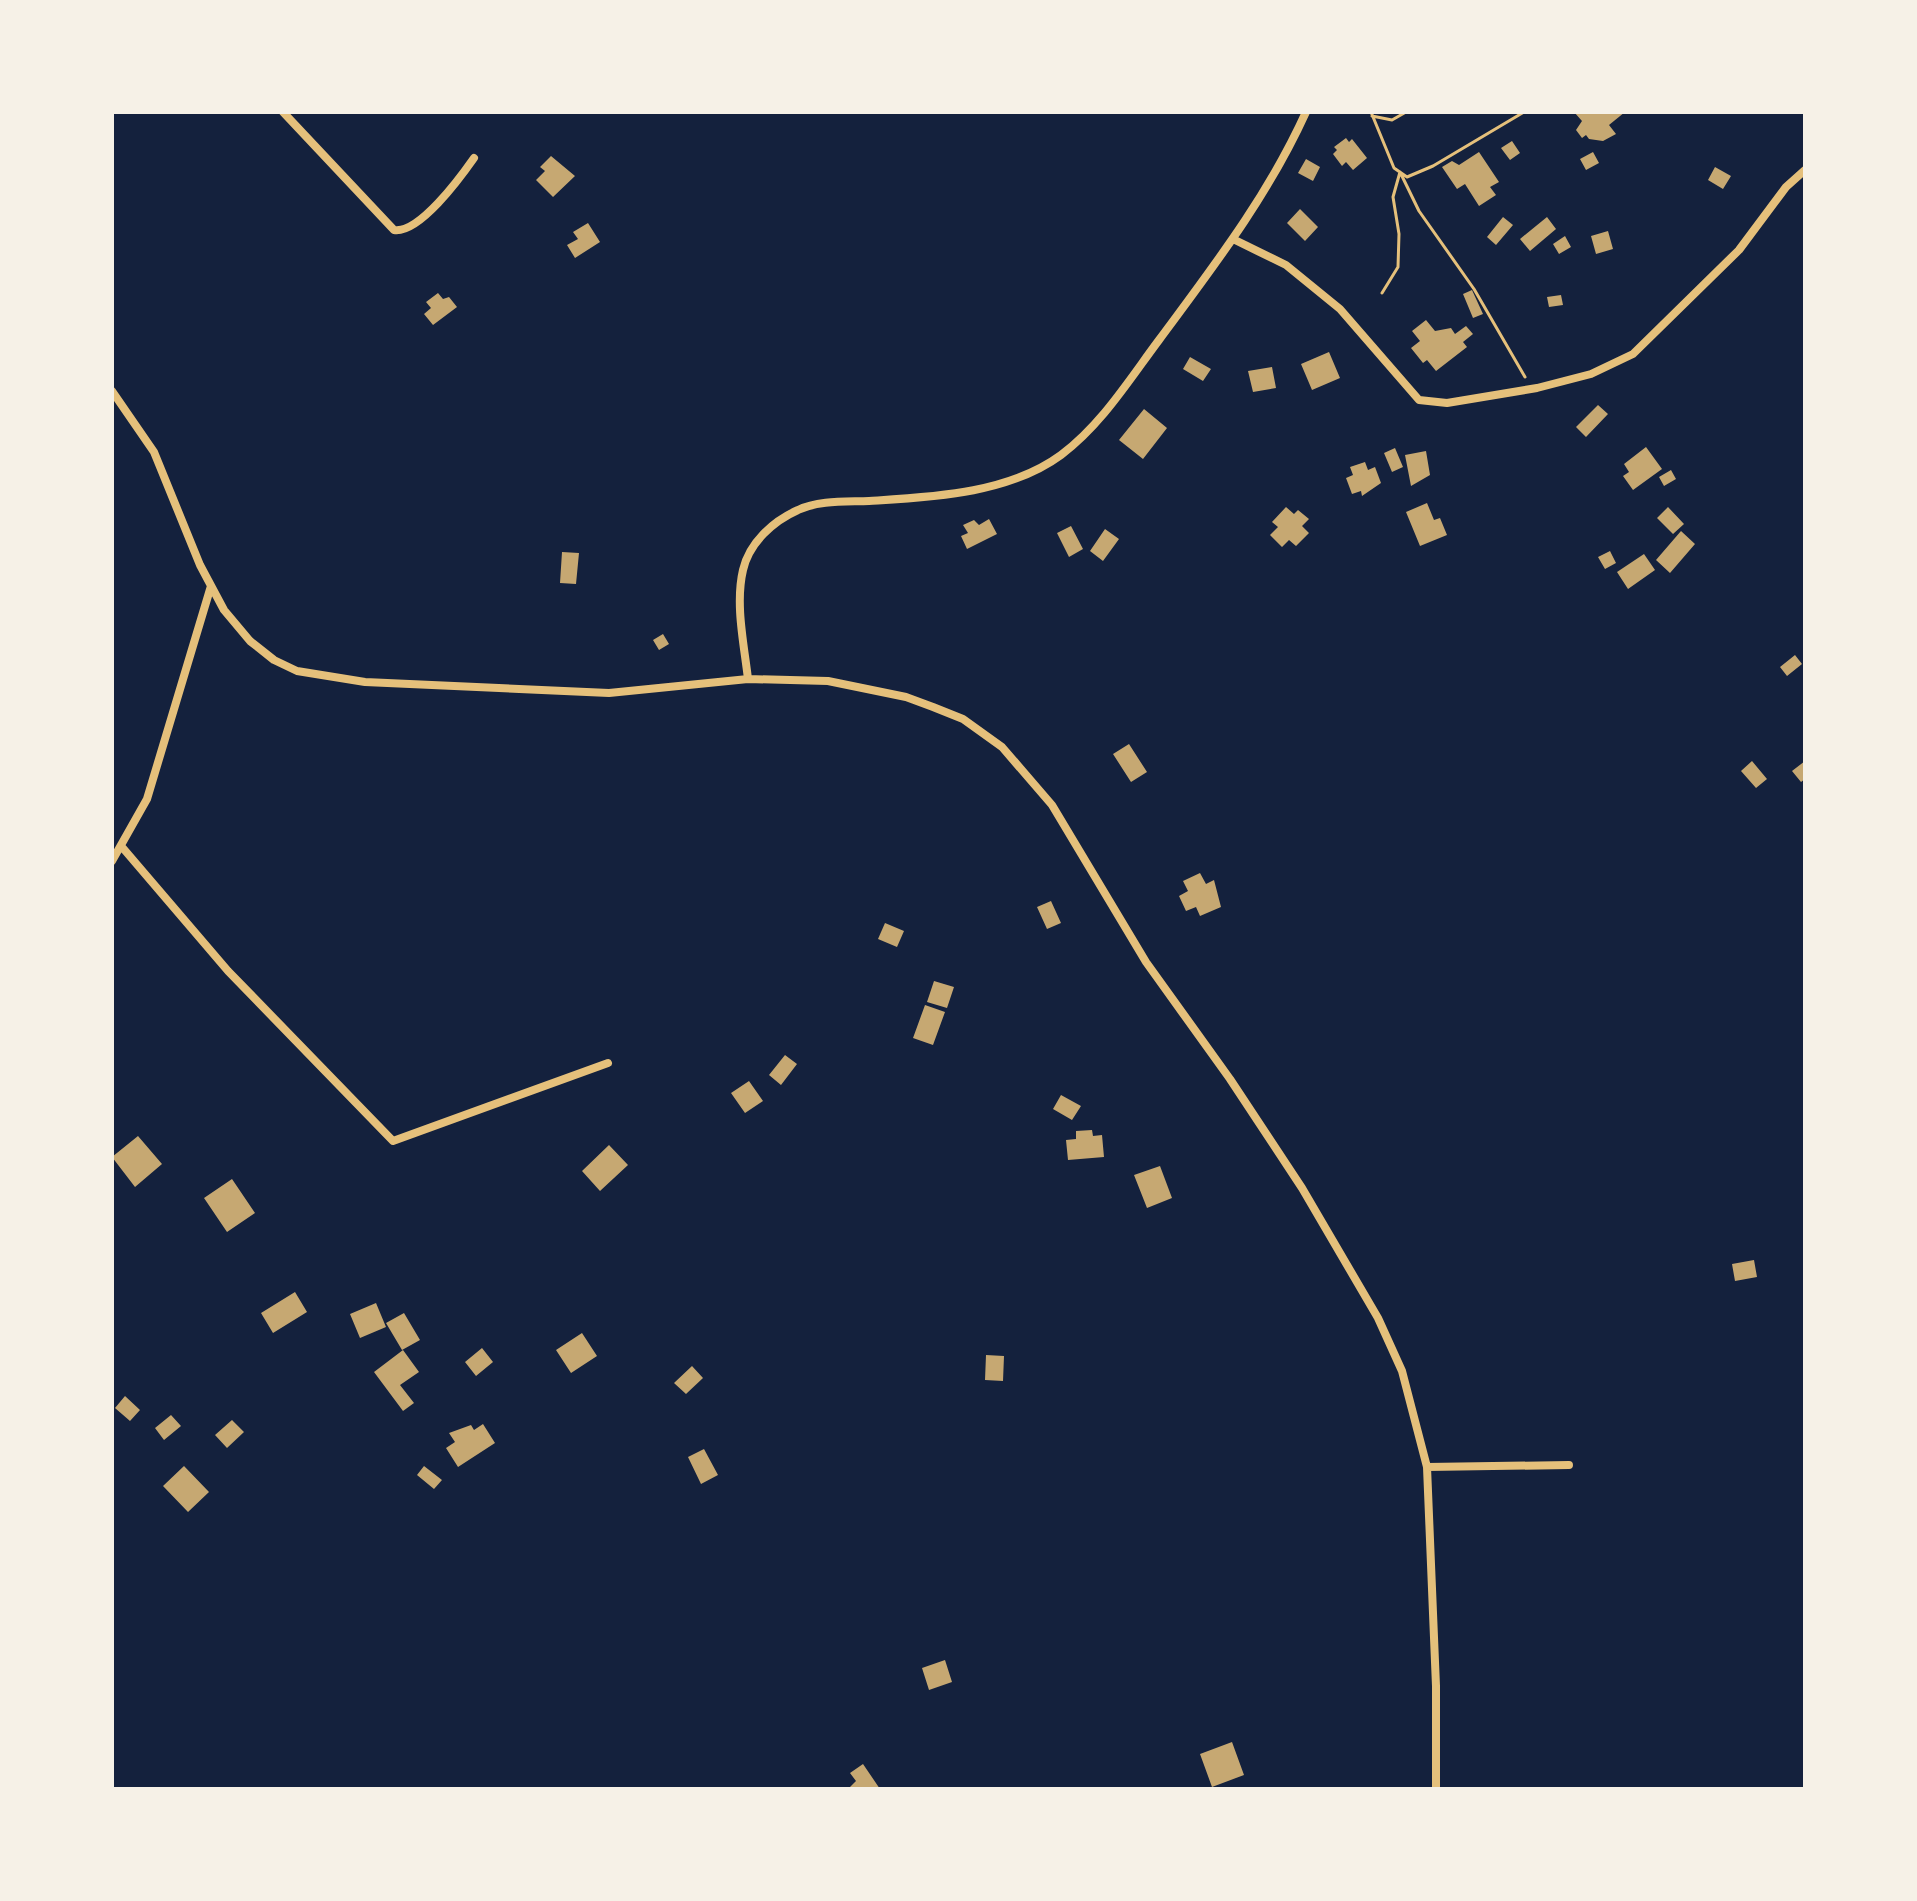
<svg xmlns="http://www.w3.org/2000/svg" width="1917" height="1901" font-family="'DejaVu Sans',sans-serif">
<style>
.building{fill:#c6a872}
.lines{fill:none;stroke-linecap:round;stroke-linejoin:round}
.path{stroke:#e5c07b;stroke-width:3}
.minor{stroke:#e5c07b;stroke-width:8}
</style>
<rect width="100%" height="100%" fill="#14213d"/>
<path class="building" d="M1574,112h51l-16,13 7,9 -13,7 -14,-2 -3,-4 -4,3 -6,-8 6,-9z
M1346,138l3,4 3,-3 15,19 -14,12 -7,-8 -4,4 -9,-12 4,-4 -3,-3z
M1512,141l8,12 -10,7 -9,-12z
M1479,152l20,30 -9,5 6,8 -17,11 -14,-22 -8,5 -15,-22 10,-6 7,4z
M1593,152l6,11 -13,7 -6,-11z
M551,156l24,20 -22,21 -17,-17 9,-9 -5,-4z
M1306,159l14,8 -7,14 -15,-8z
M1715,167l16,9 -8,13 -15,-9z
M1300,209l18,18 -13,14 -18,-18z
M1503,217l10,8 -17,20 -9,-8z
M1547,217l9,12 -26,22 -10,-12z
M588,223l12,19 -25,16 -8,-13 11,-6 -5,-7z
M1608,231l5,18 -17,5 -5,-18z
M1565,236l6,11 -12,7 -6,-10z
M1472,290l11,24 -10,4 -10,-24z
M438,293l5,6 6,-2 8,10 -24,18 -9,-11 7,-6 -5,-6z
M1561,295l2,10 -14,2 -2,-10z
M1426,320l9,11 16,-3 4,6 11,-8 7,8 -10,8 4,5 -31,24 -9,-11 -4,3 -12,-15 9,-7 -8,-10z
M1329,352l11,26 -28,12 -11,-26z
M1190,357l21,12 -8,12 -20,-12z
M1272,367l4,21 -23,4 -5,-21z
M1598,405l10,9 -22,23 -10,-10z
M1144,409l23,19 -24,31 -24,-19z
M1646,447l16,22 -29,21 -10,-14 6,-4 -5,-8z
M1395,448l8,19 -11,5 -8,-19z
M1426,451l4,24 -19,11 -6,-31z
M1365,462l3,8 7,-3 6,16 -19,13 -1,-5 -9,3 -6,-16 7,-3 -3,-8z
M1671,470l5,9 -12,7 -5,-9z
M1427,503l7,17 6,-2 7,17 -27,11 -14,-34z
M1286,507l8,7 4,-4 11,9 -7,7 7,7 -13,13 -7,-6 -7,7 -12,-12 8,-8 -6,-5z
M1668,507l16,17 -11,10 -16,-16z
M989,519l8,15 -30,15 -6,-13 7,-3 -5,-8 11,-5 5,5z
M1071,526l12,23 -14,8 -12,-24z
M1105,529l14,10 -16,22 -13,-10z
M1681,531l14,13 -25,29 -14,-13z
M1610,551l6,12 -11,6 -7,-12z
M562,552l17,1 -3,31 -16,-1z
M1644,554l11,16 -27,19 -11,-17z
M663,634l6,10 -10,6 -6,-10z
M1795,655l7,9 -15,12 -7,-9z
M1129,744l18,28 -16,10 -18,-28z
M1752,761l15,18 -11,9 -15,-17z
M1805,761v18l-4,3 -9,-11z
M1200,873l6,11 8,-4 7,27 -21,9 -4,-9 -10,4 -7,-15 9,-5 -5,-10z
M1051,901l10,22 -14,6 -10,-22z
M885,923l19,8 -7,16 -19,-8z
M934,981l20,6 -7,21 -20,-6z
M925,1005l20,7 -12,33 -20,-7z
M785,1055l12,9 -16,21 -12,-10z
M749,1081l14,20 -18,12 -14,-20z
M1061,1095l20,11 -9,14 -19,-11z
M1092,1130l1,6 9,-1 2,22 -36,3 -2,-20 10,-1v-8z
M138,1136l24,28 -27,23 -23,-30z
M609,1145l19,20 -28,26 -18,-20z
M1160,1166l12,32 -25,10 -13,-33z
M232,1179l23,34 -28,19 -23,-34z
M1754,1260l3,17 -22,4 -3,-17z
M295,1292l12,20 -34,21 -12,-20z
M376,1303l10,24 -26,11 -10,-24z
M404,1313l16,27 -18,10 -16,-27z
M582,1333l15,23 -26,17 -15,-23z
M482,1348l11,14 -17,14 -11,-14z
M403,1350l16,22 -19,13 14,18 -11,8 -29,-39z
M986,1355l18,1 -1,25 -18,-1z
M692,1366l11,12 -17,16 -12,-11z
M125,1396l15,14 -10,11 -15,-13z
M171,1415l10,11 -17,14 -9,-12z
M232,1420l12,12 -17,16 -12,-13z
M483,1424l12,19 -37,24 -12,-19 9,-6 -6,-9 22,-8 3,5z
M704,1449l14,26 -17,9 -13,-27z
M184,1466l25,26 -21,20 -25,-26z
M424,1466l18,14 -8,9 -17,-14z
M945,1660l7,22 -23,8 -7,-22z
M1232,1742l12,33 -32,12 -12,-33z
M863,1764l17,25h-32l8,-8 -6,-8z"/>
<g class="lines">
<path class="path" d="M1371,112l23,56 13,9 26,-11 91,-54
M1372,116l20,4 14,-8
M1400,172l19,39 55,78 51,88
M1382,293l16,-26 1,-33 -6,-37 7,-25"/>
<path class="minor" d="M283,112l111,118c25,4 66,-52 80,-72
M1233,239l53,26 54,44 79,91 28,3 90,-15 54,-14 42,-20 106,-104 47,-63 19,-17
M112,391l42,61 46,113 24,45 26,31 24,19 23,11 68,11 244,11 139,-14 80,2 78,16 27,10 30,12 39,28 50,58 94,157 84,117 72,109 76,130 24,53 25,96 9,219v103
M748,679c-4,-35 -13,-75 -5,-109 6,-27 30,-49 55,-60 21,-10 49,-8 71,-9 63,-4 139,-7 192,-46 41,-31 68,-75 98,-115 54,-73 109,-144 147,-228
M122,847l106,124 165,170 215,-78
M112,861l35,-62 64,-213
M1427,1467l142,-2"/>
</g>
<rect width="1917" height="1901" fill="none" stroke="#f6f1e7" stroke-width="228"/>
</svg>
